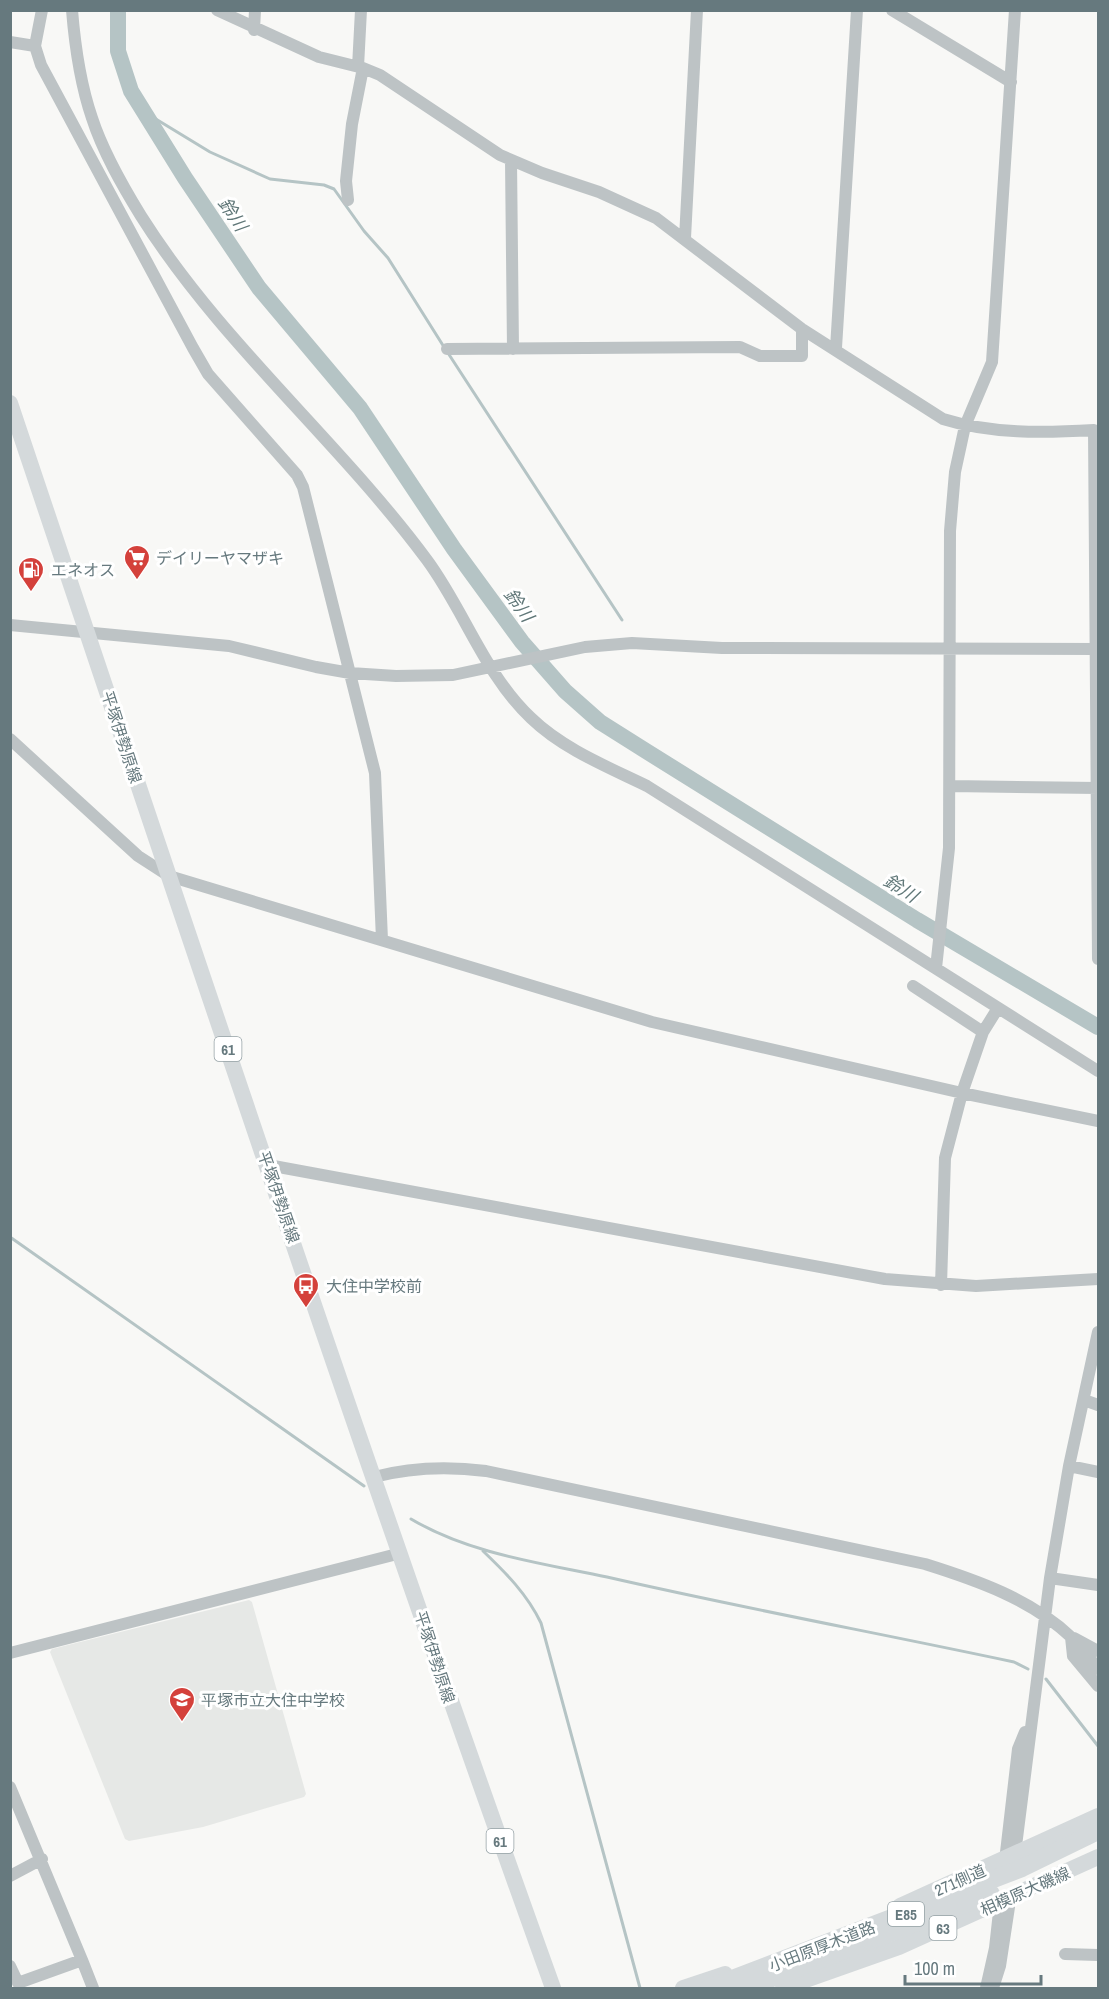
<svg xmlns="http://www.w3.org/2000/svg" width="1109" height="1999" font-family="'Archivo Narrow','Noto Sans JP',sans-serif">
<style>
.built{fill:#e6e8e6}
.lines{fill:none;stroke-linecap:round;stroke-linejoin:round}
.stream{stroke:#b5c4c5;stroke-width:3}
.river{stroke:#b5c4c5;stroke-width:16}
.minor{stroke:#bdc3c5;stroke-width:12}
.major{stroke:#d4d9db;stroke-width:16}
.highway{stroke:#d4d9db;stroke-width:18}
.labels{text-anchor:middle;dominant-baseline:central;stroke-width:6;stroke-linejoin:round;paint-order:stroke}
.shield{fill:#fff;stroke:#94a1a5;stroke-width:1.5}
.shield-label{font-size:15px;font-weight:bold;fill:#66797e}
.poi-label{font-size:16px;fill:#66797e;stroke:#fff;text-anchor:start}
.street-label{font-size:16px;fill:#66797e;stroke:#fff}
.water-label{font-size:18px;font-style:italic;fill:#607778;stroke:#fff}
</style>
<rect width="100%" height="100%" fill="#f8f8f6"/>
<path class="built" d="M249,1600l3,2 54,192 -2,3 -101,30 -74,14 -4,-2 -75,-187 2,-3z"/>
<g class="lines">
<path class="stream" d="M141,110l69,42 60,27 54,6 10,4 30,42 24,27 56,89
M448,353l174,267
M10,1237l354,249
M411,1519c59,35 130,44 196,58 135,31 271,56 407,85l14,7
M483,1551c23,22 44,43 58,72l99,365
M1046,1679l52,67"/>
<path class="river" d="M118,10v41l13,40 54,87 74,110 101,120 94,141 68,93 43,49 35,31 46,29 271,169 181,107"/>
<path class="minor" d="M42,10l-7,36 6,19 152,283 15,26 89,101 6,12 72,286 7,167
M72,10c3,37 8,73 20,108 11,34 30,67 49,98 80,127 197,224 286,344 37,50 58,115 104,158 32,31 77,49 116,68l451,285
M217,10l102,47 44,11 17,7 120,80 42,18 57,19 57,26 146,111 141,90c48,15 100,14 151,11l4,529
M892,10l119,72
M254,30l1,-20
M10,42l25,4
M358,67l3,-57
M511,160l2,189
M348,200l-2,-19 6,-57 11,-56
M685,238l12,-228
M836,348l21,-338
M447,349l293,-2 20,9h42v-27
M10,625l219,21 87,21 34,6 46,3 57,-1 132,-28 47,-4 90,5 376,1
M10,739l128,117 31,20 483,146 310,71 136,28
M951,786l147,2
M936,968l13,-120 1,-317 5,-59 10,-46 27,-64 23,-352
M913,986l70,46
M268,1165l617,114 91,7 122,-7
M941,1285l4,-127 17,-65 21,-61 15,-24
M1084,1400l14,5
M1069,1466l29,6
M374,1477c38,-10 73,-11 112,-6l439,93c51,16 106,35 146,73 10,9 18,21 27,32
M1050,1578l48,7
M1071,1637l2,19 25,30
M1074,1638l24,13
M10,1653l391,-100
M10,1787l72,173 -64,23 -8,-17
M1016,1846l34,-268 19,-112 29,-134
M1005,1861l13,-112 7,-17
M10,1876l32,-17
M1065,1954l33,1
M82,1960l11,28
M986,1988l9,-40 5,-45
M993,1988l7,-22 9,-59"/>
<path class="major" d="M10,403c178,530 354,1060 543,1585
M900,1906l198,-90
M683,1988l42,-14
M783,1988l116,-41 199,-90"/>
<path class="highway" d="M709,1988l313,-120 76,-37
M746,1988l245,-94"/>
</g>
<defs>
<symbol id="supermarket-pin" viewBox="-11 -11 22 30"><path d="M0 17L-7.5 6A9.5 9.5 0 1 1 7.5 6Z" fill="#d4413b" stroke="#fff"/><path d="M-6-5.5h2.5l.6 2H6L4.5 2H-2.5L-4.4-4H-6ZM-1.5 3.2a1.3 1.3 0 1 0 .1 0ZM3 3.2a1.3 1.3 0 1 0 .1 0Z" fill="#fff"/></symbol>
<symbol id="fuel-pin" viewBox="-11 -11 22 30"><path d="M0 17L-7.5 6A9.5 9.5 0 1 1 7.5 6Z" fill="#d4413b" stroke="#fff"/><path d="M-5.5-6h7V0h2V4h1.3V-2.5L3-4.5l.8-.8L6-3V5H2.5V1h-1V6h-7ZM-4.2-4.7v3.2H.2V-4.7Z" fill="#fff"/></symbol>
<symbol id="bus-pin" viewBox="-11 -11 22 30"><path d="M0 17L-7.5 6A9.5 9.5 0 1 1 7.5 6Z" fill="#d4413b" stroke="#fff"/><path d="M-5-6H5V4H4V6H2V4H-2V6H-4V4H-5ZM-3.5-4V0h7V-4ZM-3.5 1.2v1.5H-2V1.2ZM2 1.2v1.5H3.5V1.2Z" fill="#fff"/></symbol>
<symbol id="school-pin" viewBox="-11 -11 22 30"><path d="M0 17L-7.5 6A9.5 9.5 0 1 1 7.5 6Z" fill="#d4413b" stroke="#fff"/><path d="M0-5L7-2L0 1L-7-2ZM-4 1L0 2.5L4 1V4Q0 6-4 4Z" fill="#fff"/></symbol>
</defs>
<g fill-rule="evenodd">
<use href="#supermarket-pin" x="122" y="543" width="30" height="40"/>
<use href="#fuel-pin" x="16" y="555" width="30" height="40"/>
<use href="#bus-pin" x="291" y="1271" width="30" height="40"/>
<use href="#school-pin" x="167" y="1685" width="30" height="40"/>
</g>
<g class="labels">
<g class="shield">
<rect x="214.5" y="1037" width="27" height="24" rx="4.5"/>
<rect x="486.5" y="1829" width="27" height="24" rx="4.5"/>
<rect x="888" y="1902" width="36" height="24" rx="4.5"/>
<rect x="929.5" y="1916" width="27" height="24" rx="4.5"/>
</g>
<g class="shield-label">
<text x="228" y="1049">61</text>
<text x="500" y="1841">61</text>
<text x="906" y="1914">E85</text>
<text x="943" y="1928">63</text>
</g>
<g class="poi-label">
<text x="156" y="558">デイリーヤマザキ</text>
<text x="51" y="570">エネオス</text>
<text x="326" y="1286">大住中学校前</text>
<text x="201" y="1700">平塚市立大住中学校</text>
</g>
<g class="street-label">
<text transform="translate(122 737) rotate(72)">平塚伊勢原線</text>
<text transform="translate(279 1197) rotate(71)">平塚伊勢原線</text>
<text transform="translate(435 1657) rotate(72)">平塚伊勢原線</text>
<text transform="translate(960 1880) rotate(-24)">271側道</text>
<text transform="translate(1025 1891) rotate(-24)">相模原大磯線</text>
<text transform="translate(822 1946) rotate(-21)">小田原厚木道路</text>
</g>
<g class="water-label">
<text transform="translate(233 214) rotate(56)">鈴川</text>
<text transform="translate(519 605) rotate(54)">鈴川</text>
<text transform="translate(901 888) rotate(32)">鈴川</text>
</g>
</g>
<rect width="1109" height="1999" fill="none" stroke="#66797e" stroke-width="24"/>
<path d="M905 1975v9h136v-9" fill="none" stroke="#66797e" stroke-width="3"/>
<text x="914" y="1975" font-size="18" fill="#66797e" stroke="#ffffff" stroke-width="4.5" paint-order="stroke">100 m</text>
</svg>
